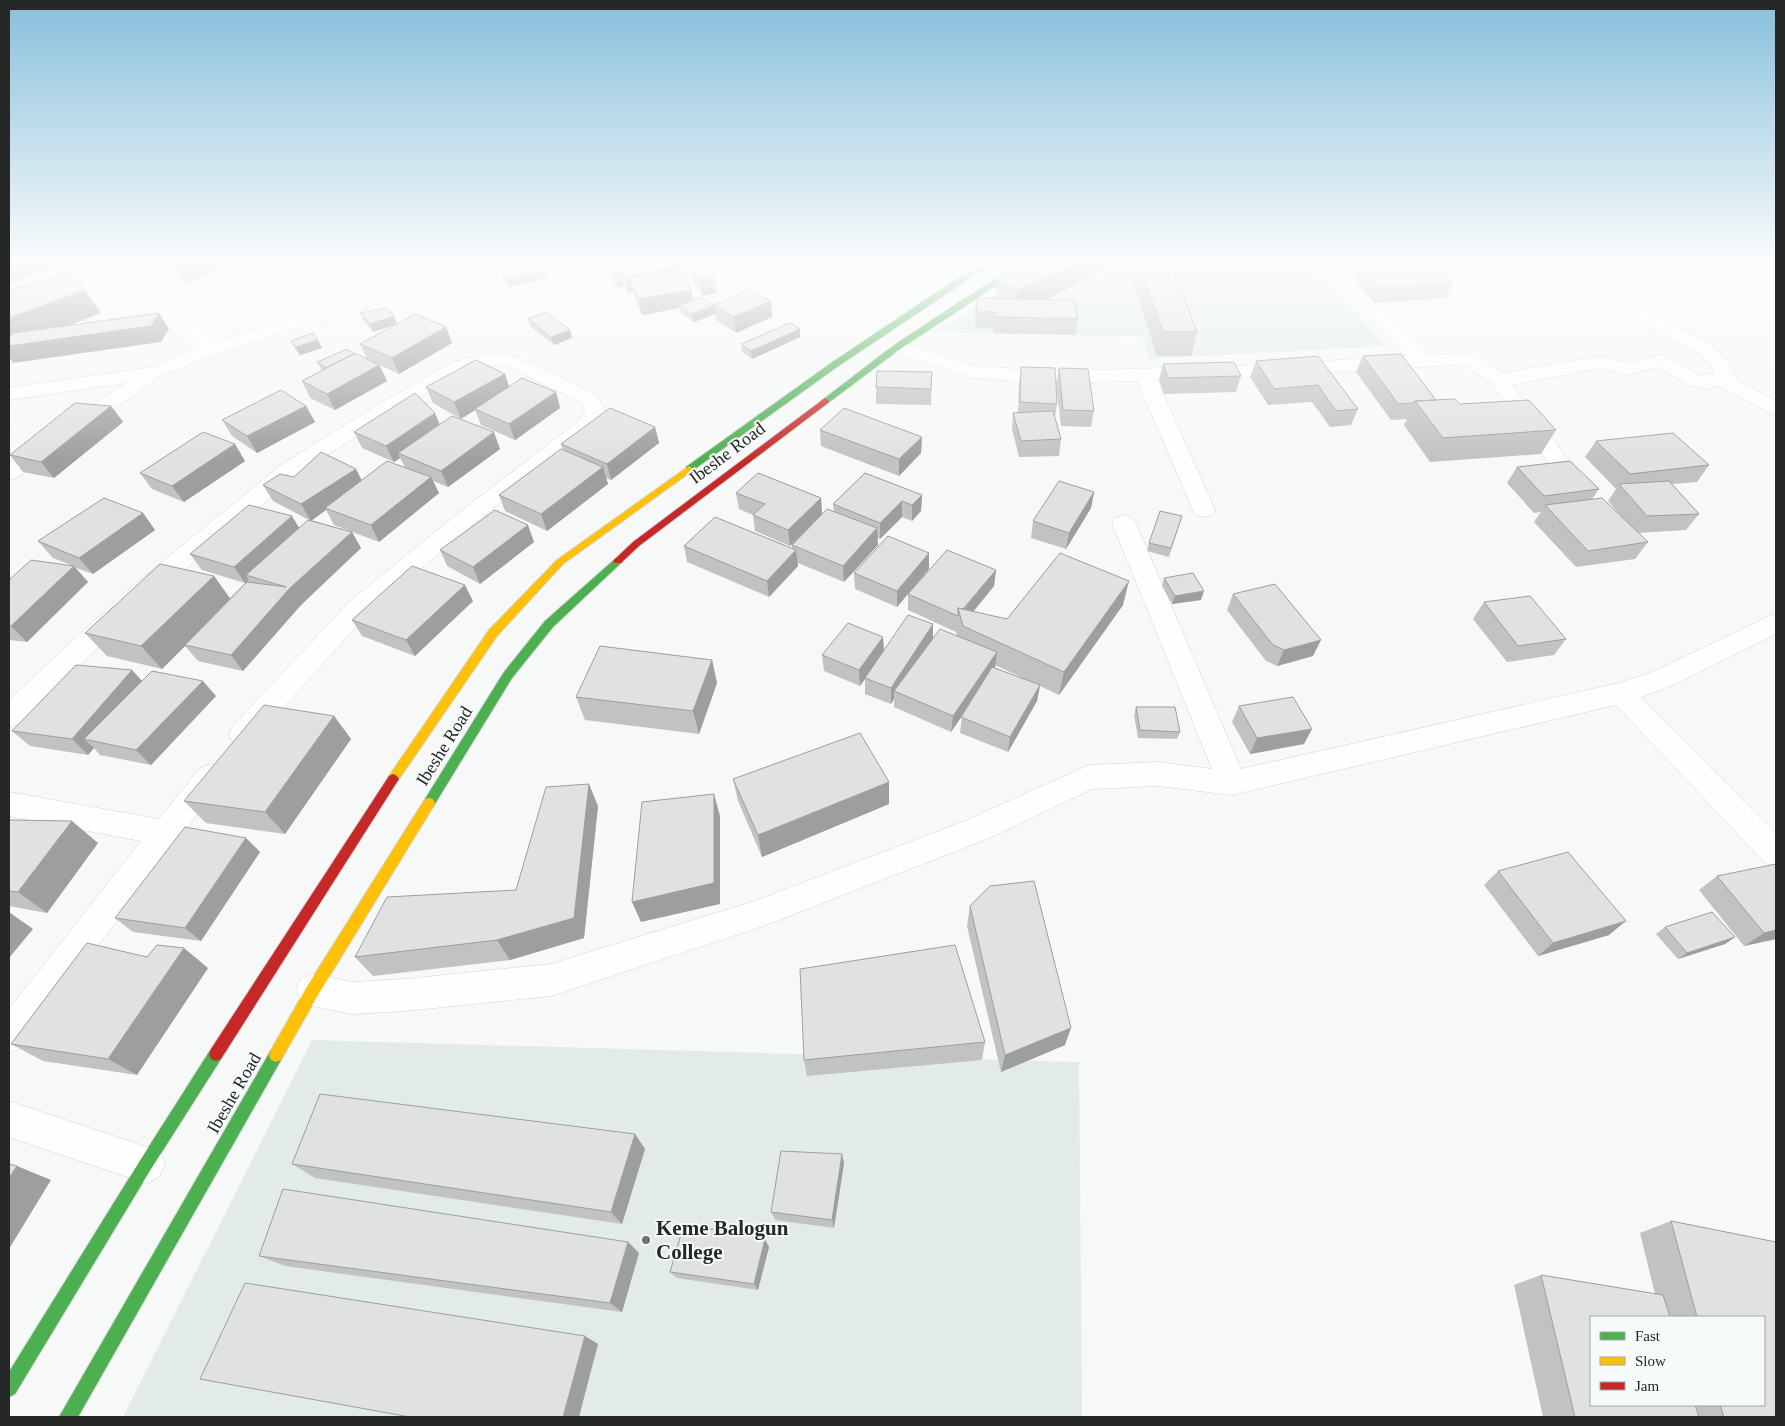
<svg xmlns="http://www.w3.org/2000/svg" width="1785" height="1426" font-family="'Times New Roman',serif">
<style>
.built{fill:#e2ebea}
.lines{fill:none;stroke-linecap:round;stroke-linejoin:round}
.street-casing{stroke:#d3d5d4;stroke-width:1}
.fast-casing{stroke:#d3d5d4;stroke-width:2}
.slow-casing{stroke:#d3d5d4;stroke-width:2}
.jam-casing{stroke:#d3d5d4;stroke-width:2}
.street{fill:#fefefe;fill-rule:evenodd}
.fast{fill:#4caf50;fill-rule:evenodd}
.slow{fill:#ffc107;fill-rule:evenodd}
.jam{fill:#c62828;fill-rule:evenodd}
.wall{fill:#c1c2c2;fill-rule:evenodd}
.shaded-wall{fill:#9d9e9e}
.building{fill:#e0e2e2;stroke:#9d9e9e}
.poi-dot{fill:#6f7170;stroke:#f6fafa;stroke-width:2}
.labels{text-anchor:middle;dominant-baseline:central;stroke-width:4;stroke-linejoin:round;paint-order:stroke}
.street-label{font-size:18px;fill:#262827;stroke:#f6fafa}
.near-poi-label{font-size:21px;font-weight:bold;fill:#262827;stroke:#f6fafa;text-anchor:start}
</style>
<rect width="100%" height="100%" fill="#f7f9f9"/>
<path class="built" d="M1063,264h247l77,82 -239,13 -5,-22 -210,-5 75,-43z
M312,1040l767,22 3,355h-959z"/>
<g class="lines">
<defs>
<path id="street" d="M105,264h19l92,78 186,-57 87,-21h29l-3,4 -101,25 -117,35 -77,25 -61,24 -142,101 -8,2v-17l118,-80 -118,17v-12l143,-21 48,-20z
M944,264h18l24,25 3,4 -3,4 -6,1 -6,-1z
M1327,264h18l3,13 79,78c18,-1 38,-4 55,4 8,4 13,10 20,14l99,-17 25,7 35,-8 19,7 20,14 14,-3 -4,-9 -11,-10 -104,-59 -34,-31h19l27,23 106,59 13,12 10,21 40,22v14l-7,-2 -49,-27 -15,3 -19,-5 -27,-17 -33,8 -25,-7 -89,17 81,108 -3,5 -8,2 -8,-2 -83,-115 -23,-16 -13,-2 -215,13 -83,2 58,130 -3,5 -8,2 -8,-2 -3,-5 -56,-129 -85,2 -80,-5 -82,-27 -3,-4 3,-4 7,-2 77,25 78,5 188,-5 166,-10 -72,-73z
M1691,264h21l64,37v12l-6,-1 -76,-44z
M488,353l29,4 81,39 7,15 -11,18 -113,89 -113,95 -115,129 -10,3 -10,-3 -4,-8 4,-8 117,-125 115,-93 114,-87 6,-10 -3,-8 -76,-37 -18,-1 -21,5 -71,40 -99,65 -156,131 -122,118 -10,3v-27l114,-106 158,-129 101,-63 71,-40z
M1124,515l8,3 4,5 105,246 378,-86 36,-12 112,-54 9,-3v20l-103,51 -32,12 135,137v33l-11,-4 -149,-158 -384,90 -74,-9 -66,3 -105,50 -221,86 -215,71 -146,15 -53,3 -39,-8 -12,-5 -5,-11 5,-11 12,-5 39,8 53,-3 146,-15 204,-63 210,-80 124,-56 69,-3 54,7 -100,-246 4,-5z
M210,764l10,4 4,8 -4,8 -199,264 -12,5v-44l132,-168 -132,-25v-24l150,27 41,-51z
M9,1101l150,50 6,13 -6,13 -13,6 -137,-46z"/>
<path id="fast" d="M987,264h9l-29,16 -130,87 -145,104h-6v-4l145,-104 130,-87z
M1033,264h9l-48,23 -94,62 -72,54h-6l-1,-2 73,-56 94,-62z
M618,558l5,3 -2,2 -68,64 -41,51 -79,129 -4,1 -4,-1 -2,-4 2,-4 79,-127 41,-51 70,-62z
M216,1047l5,2 2,5 -2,5 -70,110 -136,225 -6,3v-25l132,-213 70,-110z
M276,1048l5,2 2,5 -2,5 -203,357h-19l212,-367z"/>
<path id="slow" d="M689,466l4,3 -1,2 -129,93 -66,72 -100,146 -4,2 -4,-2 -2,-3 2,-3 100,-146 68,-70z
M429,798l4,1 2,4 -2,4 -115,188 -37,65 -5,2 -5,-2 -2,-5 2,-5 37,-65 117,-186z"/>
<path id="jam" d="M825,398l4,3 -1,2 -189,143 -18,17h-6l-2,-2 2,-2 18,-17z
M393,774l4,2 2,3 -2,3 -176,277 -5,2 -5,-2 -2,-5 2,-5 178,-273z"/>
</defs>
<use href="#street" class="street-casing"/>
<use href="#fast" class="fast-casing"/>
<use href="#slow" class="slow-casing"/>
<use href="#jam" class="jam-casing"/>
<use href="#street" class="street"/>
<use href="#fast" class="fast"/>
<use href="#slow" class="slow"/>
<use href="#jam" class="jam"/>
</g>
<path class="wall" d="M167,264h61l2,2 -46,17z
M327,264h16l-1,1 -13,1z
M682,264h23l9,13 3,16 -14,3z
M1015,264l30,35 33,20 -3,16 -81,-2 -1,-5h-17l-1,-14 1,-16h20l1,-19 12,-5 1,-8z
M1131,264h40l26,68 -6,24h-34l-27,-84z
M1361,264l16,2 76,17 -7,15 -71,5 -20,-23z
M608,265l73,5 10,20 2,10 21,5 57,-4 1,16 -36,16 -20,-13 -1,-6 -21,8 -13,-9 -1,-5 -38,7 -9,-23 -5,1 -4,-8 -6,3 -6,-8z
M501,271l45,7 -37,9 -5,-8z
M360,313l34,3 3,8 49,3 6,16 -53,31 -19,-9 7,16 -52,29 -25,-12 -8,-17 20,-11 -5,-8 37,-8 13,5 -7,-15 37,-20 -24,8 -9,-11z
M528,319l42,11 2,8 -18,7 -23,-18z
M800,329v8l-48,22 -10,-7 -1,-8z
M291,341l31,7 -22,7 -5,-6z
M1318,356l40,53 -7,16 -21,2 -18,-25 -44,3 -18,-28 6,-16z
M1363,356l73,44 24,4 96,26 -15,24 -111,8 -26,-37 3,-6 -16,1 -35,-48z
M1163,364l78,12 -5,16 -72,2 -5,-14z
M1021,367l36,37 -2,13 6,22 -2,17 -40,1 -7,-28 1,-16 5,-1 1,-29z
M1059,368l35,43 -3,16 -30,-1 -5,-42z
M932,372l-1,33 -55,-1v-17z
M505,374l4,12 47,6 4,16 -45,32 -34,-15 -6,-15 -14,9 -28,-16 -7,-16z
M111,406l12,16 -69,56 -31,-6 -13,-17z
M306,406l9,16 -58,31 -25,-17 -10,-16z
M440,425l60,24 -52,38 -15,-6 6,12 -60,49 -45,-17 -8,-15 -15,10 41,12 9,16 -60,57 -58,66 -45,-10 -13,-15 -23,23 -55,-13 -22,-23 129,-57 16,22 15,-15 -43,-13 -12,-16 102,-38 7,12 10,-8 -36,-19 -10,-16 31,-8 68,3 43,-13 -5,-9 -6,4 -32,-14 -8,-16z
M655,427l4,16 -48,37 -5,-2 2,6 -61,47 -42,-20 -6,-16 64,-45 -2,-6z
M820,430l102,7 -1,16 -22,23 -78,-30z
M1596,441l113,24 -12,17 -25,2 27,30 -13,16 -48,3 10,9 -13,17 -59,8 -42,-45 7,-10 -7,1 -27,-30 10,-16 82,22 -7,10 29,17 -13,-15 8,-12 -31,-32z
M245,461l-61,41 -32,-13 -12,-16z
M758,473l63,25 1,17 5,-6 7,3 -1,-8 32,-31 57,22 -1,16 -9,10 -10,-4 -22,22 -3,-1 1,7 -34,37 -46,-19v3l-29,31 -82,-35 -3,-16 31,-29 77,31v-3l25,-26 -27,27 -35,-15 -2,-16 -14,-6 -3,-16z
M1094,492l-3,16 -25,41 -35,-11 2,-17z
M143,513l12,17 -62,44 -19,-7 14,15 -61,60 -18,-2v-60l62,-15 -18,-7 -15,-17z
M1182,516l-13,41 -22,-6 2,-8z
M534,542l-54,42 -33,-18 -7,-16z
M929,553v16l-32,38 -42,-18 -1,-16z
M996,570l-2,16 -21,26 34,7 116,-14 -64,90 -19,-9 -3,15 -29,51 -48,-19 2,-17 -11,16 -57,-25v-8l-3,5 -26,-10v-15l-5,7 -36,-15 -2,-16 61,-18 1,14 49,-13 24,-2 -1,-4 -48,-22v-16zM995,665l34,16 -34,-13z
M1164,578l37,22 -29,4 -10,-18z
M1233,594l80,62 -36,10 -11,-5 -39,-51z
M473,601l-58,55 -53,-20 -10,-16z
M1484,602l82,37 -12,16 -47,7 -34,-43z
M712,660l5,23 -18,51 -114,-14 -9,-23z
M216,696l-65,69 -51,-10 -6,-7 -6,7 -58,-9 -18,-15z
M1239,706l65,38 -54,10 -18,-32z
M1136,707l44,25 -3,7 -39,-1 -4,-23z
M334,716l17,23 -66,95 -79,-11 -22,-22z
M733,779l156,25 -127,53 -24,-56z
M598,806l-14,132 -74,22 -137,16 -18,-19 161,-67z
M9,820l89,23 -51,70 -38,-7z
M246,838l14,14 -59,89 -68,-9 -18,-14z
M1776,864v75l-32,7 -45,-56 18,-14z
M1498,871l111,64 -71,21 -54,-71z
M970,906l95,139 -64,27 -34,-146z
M1665,927l70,10 -10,7 -47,15 -22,-25z
M147,957l61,11 -71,107 -94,-14 -32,-17z
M985,1042l-3,18 -175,16 -3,-16z
M645,1149l-23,75 -307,-46 -23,-14z
M844,1163l-10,65 -59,-8 -4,-8z
M1671,1221l105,21v175h-233l-29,-132 27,-10 114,19 -15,-61zM1591,1317h173v88h-173z
M628,1242l11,11 -17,59 -337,-46 -26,-10z
M769,1247l-11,43 -81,-12 -7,-6z"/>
<path class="shaded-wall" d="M9,264h54l-2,1 -52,18z
M185,264h43l2,2 -46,17 -9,-15z
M1075,264h45l-105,50 3,-24z
M681,266l2,16 -53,-3 3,13 -5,1 -3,-16z
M544,270l2,8 -37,9 -3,-7z
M621,270l3,15 -6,3 -4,-15z
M714,277l3,16 -14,3 -3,-16z
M85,290l16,23 -82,32 140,-32 10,16 -8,13 -148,21 -4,-6v-39z
M691,290l3,16 -14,-1v3l-38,7 -4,-16z
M771,301l1,16 -36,16 -2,-16z
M714,306l1,8 -21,8 -2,-8z
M394,316l3,8 -24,8 -3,-8z
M446,327l6,16 -53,31 -7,-16z
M800,329v8l-48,22 -1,-8z
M570,330l2,8 -18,7 -3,-8z
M318,340l4,8 -22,7 -4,-8z
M379,365l8,16 -52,29 -8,-16z
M505,374l5,16 -35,19v1l-14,9 -7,-17z
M556,392l4,16 -45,32 -6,-16z
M111,406l12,16 -69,56 -13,-16z
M306,406l9,16 -58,31 -10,-17z
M435,413l7,17 -44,23 2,5 -6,4 -8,-16z
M655,427l4,16 -48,37 -4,-16z
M494,432l6,17 -52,38 -7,-16z
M922,437l-1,16 -22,23v-17z
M235,444l10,17 -61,41 -12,-16z
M603,467l5,17 -61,47 -6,-17z
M356,469l8,16 -39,23 1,2 -15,11 -10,-17z
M431,477l8,16 -60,49 -8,-17z
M1094,492l-3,16 -25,41 3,-16z
M922,495l-1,16 -9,10v-16z
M821,498l1,17 -32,31 -2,-16z
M902,501v16l-22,22v-16z
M143,513l12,17 -62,44 -14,-16z
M292,516l10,17 -56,42 3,5 -4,3 -11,-16z
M528,525l6,17 -54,42 -7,-17z
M877,528l1,17 -34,37 -1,-16z
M352,532l9,16 -60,57 -58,66 -12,-16 59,-67z
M796,550l2,16 -29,31 -2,-16z
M929,553v16l-32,38v-16z
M74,566l14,16 -61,60 -16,-16z
M996,570l-2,16 -32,39 -2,-11z
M214,576l17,24 -69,69 -21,-23z
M1129,581l-6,24 -64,90 5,-23z
M465,585l8,16 -58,55 -9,-16z
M1204,591l-3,9 -29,4 3,-8z
M933,624v16l-39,51v8l-3,5v-16z
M883,637l1,16 -24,33 -1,-16z
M1321,640l-8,16 -36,10 7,-16z
M997,652l-2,16 -44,64 2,-16z
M712,660l5,23 -18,51 -6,-23z
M132,670l14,15 -62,54 10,9 -6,7 -16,-16z
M203,681l13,15 -65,69 -15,-15z
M1040,685l-3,16 -29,51 2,-15z
M334,716l17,23 -66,95 -20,-22z
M1312,729l-8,15 -54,10 7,-16z
M889,782v22l-127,53 -4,-22z
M589,784l9,22 -14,132 -74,22 -13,-20z
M714,794l6,22v88l-79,18 -9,-20z
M72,821l26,22 -51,70 -29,-21z
M246,838l14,14 -59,89 -16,-13z
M9,912l24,17 -24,29z
M1626,921l-17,14 -71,21 15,-13z
M1776,930v9l-32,7 20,-13z
M1735,937l-10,7 -47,15 9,-6z
M184,948l24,20 -71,107 -29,-16z
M1071,1028l-6,17 -64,27 4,-17z
M635,1134l10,15 -23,75 -11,-12z
M842,1154l2,9 -10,65 -2,-8z
M17,1166l34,14 -42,69v-71z
M765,1239l4,8 -11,43 -4,-6z
M628,1242l11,11 -17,59 -12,-9z
M585,1336l13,8 -19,73h-16z"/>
<path class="building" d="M171,264h14l-10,4z
M532,264h7l5,6 -38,10 -5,-9z
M615,264h64l2,2 -56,11 -4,-7 -7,3 -6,-8z
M690,264h15l9,13 -14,3z
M1015,264h60l-57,26 -21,-11 21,-9 -8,-4z
M1139,264h32l26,68h-34z
M1361,264h13l3,2 38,-2h20l18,19 -72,5z
M681,270l10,20 -53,9 -8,-20z
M71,273l14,17 -76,28v-28z
M750,289l21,12 -37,16 -20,-12z
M702,297l12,8 -22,9 -12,-9z
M976,298l98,2 4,19 -83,-2 -1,-5h-17z
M387,308l7,8 -24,8 -10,-11z
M546,312l24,18 -19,7 -23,-18z
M159,313l-8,13 -142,20v-8l5,-5z
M415,314l31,13 -54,31 -32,-14z
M790,323l10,6 -49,22 -10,-7z
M313,333l5,7 -22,7 -5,-6z
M347,349l7,5 -28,14 -9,-6z
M355,353l24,12 -52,29 -25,-13z
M1401,354l35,46 -21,1 -1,2 -16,1 -35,-48z
M1318,356l40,53 -22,2 -18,-26 -44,4 -18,-28z
M476,360l29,14 -51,28 -28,-15z
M1234,362l7,14 -73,2 -5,-14z
M1021,367l34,1 2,36 -37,-2z
M1059,368l29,1 6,42 -31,-1z
M877,371l55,1 -1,17 -55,-2z
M522,378l34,14 -47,32 -34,-15z
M281,390l25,16 -59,30 -25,-16z
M415,393l20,20 -49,33 -32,-14z
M1455,399l5,5 69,-4 27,30 -113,8 -28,-37z
M75,403l36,3 -70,56 -31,-7z
M610,408l45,19 -48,37 -46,-20z
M844,408l78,29 -23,22 -79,-29z
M1053,411l8,28 -40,2 -8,-28z
M452,416l42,16 -53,39 -43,-18z
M203,432l32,12 -63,42 -32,-13z
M1673,433l36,32 -79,9 -34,-33z
M561,449l42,18 -62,47 -42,-19z
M321,452l35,17 -55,35 -38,-19 17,-11 14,3z
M387,461l44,16 -60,48 -46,-17z
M1570,461l29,28 -55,7 -27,-29z
M758,473l63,25 -33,32 -35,-15 12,-11 -29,-11z
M865,473l57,22 -10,10 -10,-4 -22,22 -47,-19z
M1059,481l35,11 -25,41 -36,-12z
M1669,481l30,33 -52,2 -28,-32z
M104,498l39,15 -64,45 -41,-17z
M1602,498l46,44 -60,9 -43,-46z
M249,505l43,11 -58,51 -44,-13z
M827,509l50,19 -34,38 -51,-21z
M495,510l33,15 -55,42 -33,-17z
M1160,511l22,5 -11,32 -22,-5z
M715,517l81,33 -29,31 -83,-35z
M308,520l44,12 -62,56 -59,67 -46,-10 62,-63 39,5 -40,-12z
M888,536l41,17 -32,38 -43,-18z
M947,550l49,20 -33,39 -5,-1v8l-50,-22z
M1060,553l69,28 -65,91 -101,-46 -5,-18 49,11z
M31,560l43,6 -63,60h-2v-46z
M160,564l54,12 -73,70 -56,-13z
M412,566l53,19 -59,55 -54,-20z
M1193,573l11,18 -29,5 -11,-18z
M1275,584l46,56 -37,10 -11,-5 -40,-51z
M1530,596l36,43 -48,7 -34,-44z
M908,615l25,9 -42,64 -26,-10z
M848,623l35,14 -24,33 -37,-15z
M940,629l57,23 -44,64 -59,-25z
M600,646l112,14 -19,51 -117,-14z
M76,665l56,5 -60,69 -60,-8z
M992,667l48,18 -30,52 -49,-20z
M152,671l51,10 -67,69 -52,-11z
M1293,697l19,32 -55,9 -18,-32z
M264,705l70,11 -69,96 -81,-11z
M1136,707h39l5,25 -40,-2z
M860,733l29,49 -131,53 -25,-56z
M589,784l-15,134 -77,22 -142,17 32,-60 129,-7 30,-103z
M714,794v89l-82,19 10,-100z
M9,820l63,1 -54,71 -9,-1z
M185,827l61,11 -61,90 -70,-10z
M1568,852l58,69 -73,22 -55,-72z
M1776,864v66l-12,3 -47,-57z
M1034,881l37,147 -66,27 -35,-149 20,-20z
M1712,912l23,25 -48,16 -22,-26z
M87,943l60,14 10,-12 27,3 -76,111 -97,-15z
M955,945l30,97 -181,18 -4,-91z
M320,1094l315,40 -24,78 -319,-48z
M781,1151l61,3 -10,66 -61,-8z
M9,1164l8,2 -8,12z
M283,1189l345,53 -18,61 -351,-47z
M1671,1221l105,21v175h-52l-4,-12h44v-88h-67z
M684,1224l81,15 -11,45 -84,-12z
M1541,1275l122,20 7,22h-79v88h104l4,12h-124z
M245,1283l340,53 -22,81h-153l-210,-38z"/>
<linearGradient id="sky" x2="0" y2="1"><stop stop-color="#87bfdc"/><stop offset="0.57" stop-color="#fbfcfc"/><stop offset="1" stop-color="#fbfcfc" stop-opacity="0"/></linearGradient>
<rect width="1785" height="463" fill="url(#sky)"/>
<circle class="poi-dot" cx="646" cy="1240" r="5"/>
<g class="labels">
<g class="street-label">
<text transform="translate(727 453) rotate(-37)">Ibeshe Road</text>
<text transform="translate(444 746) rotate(-58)">Ibeshe Road</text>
<text transform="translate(234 1093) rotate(-60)">Ibeshe Road</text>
</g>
<g class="near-poi-label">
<text x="656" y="1228">Keme Balogun<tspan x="656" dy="24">College</tspan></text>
</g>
</g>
<rect width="1785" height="1426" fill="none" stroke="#262827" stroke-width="20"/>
<rect x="1590" y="1316" width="175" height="90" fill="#f6fafa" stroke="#a3a6a6"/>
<rect x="1600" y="1332" width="25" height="8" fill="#4caf50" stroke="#a3a6a6"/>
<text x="1635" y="1341" font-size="15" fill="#262827">Fast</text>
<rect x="1600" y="1357" width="25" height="8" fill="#ffc107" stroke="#a3a6a6"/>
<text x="1635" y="1366" font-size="15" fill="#262827">Slow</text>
<rect x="1600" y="1382" width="25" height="8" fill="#c62828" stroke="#a3a6a6"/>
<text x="1635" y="1391" font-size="15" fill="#262827">Jam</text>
</svg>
